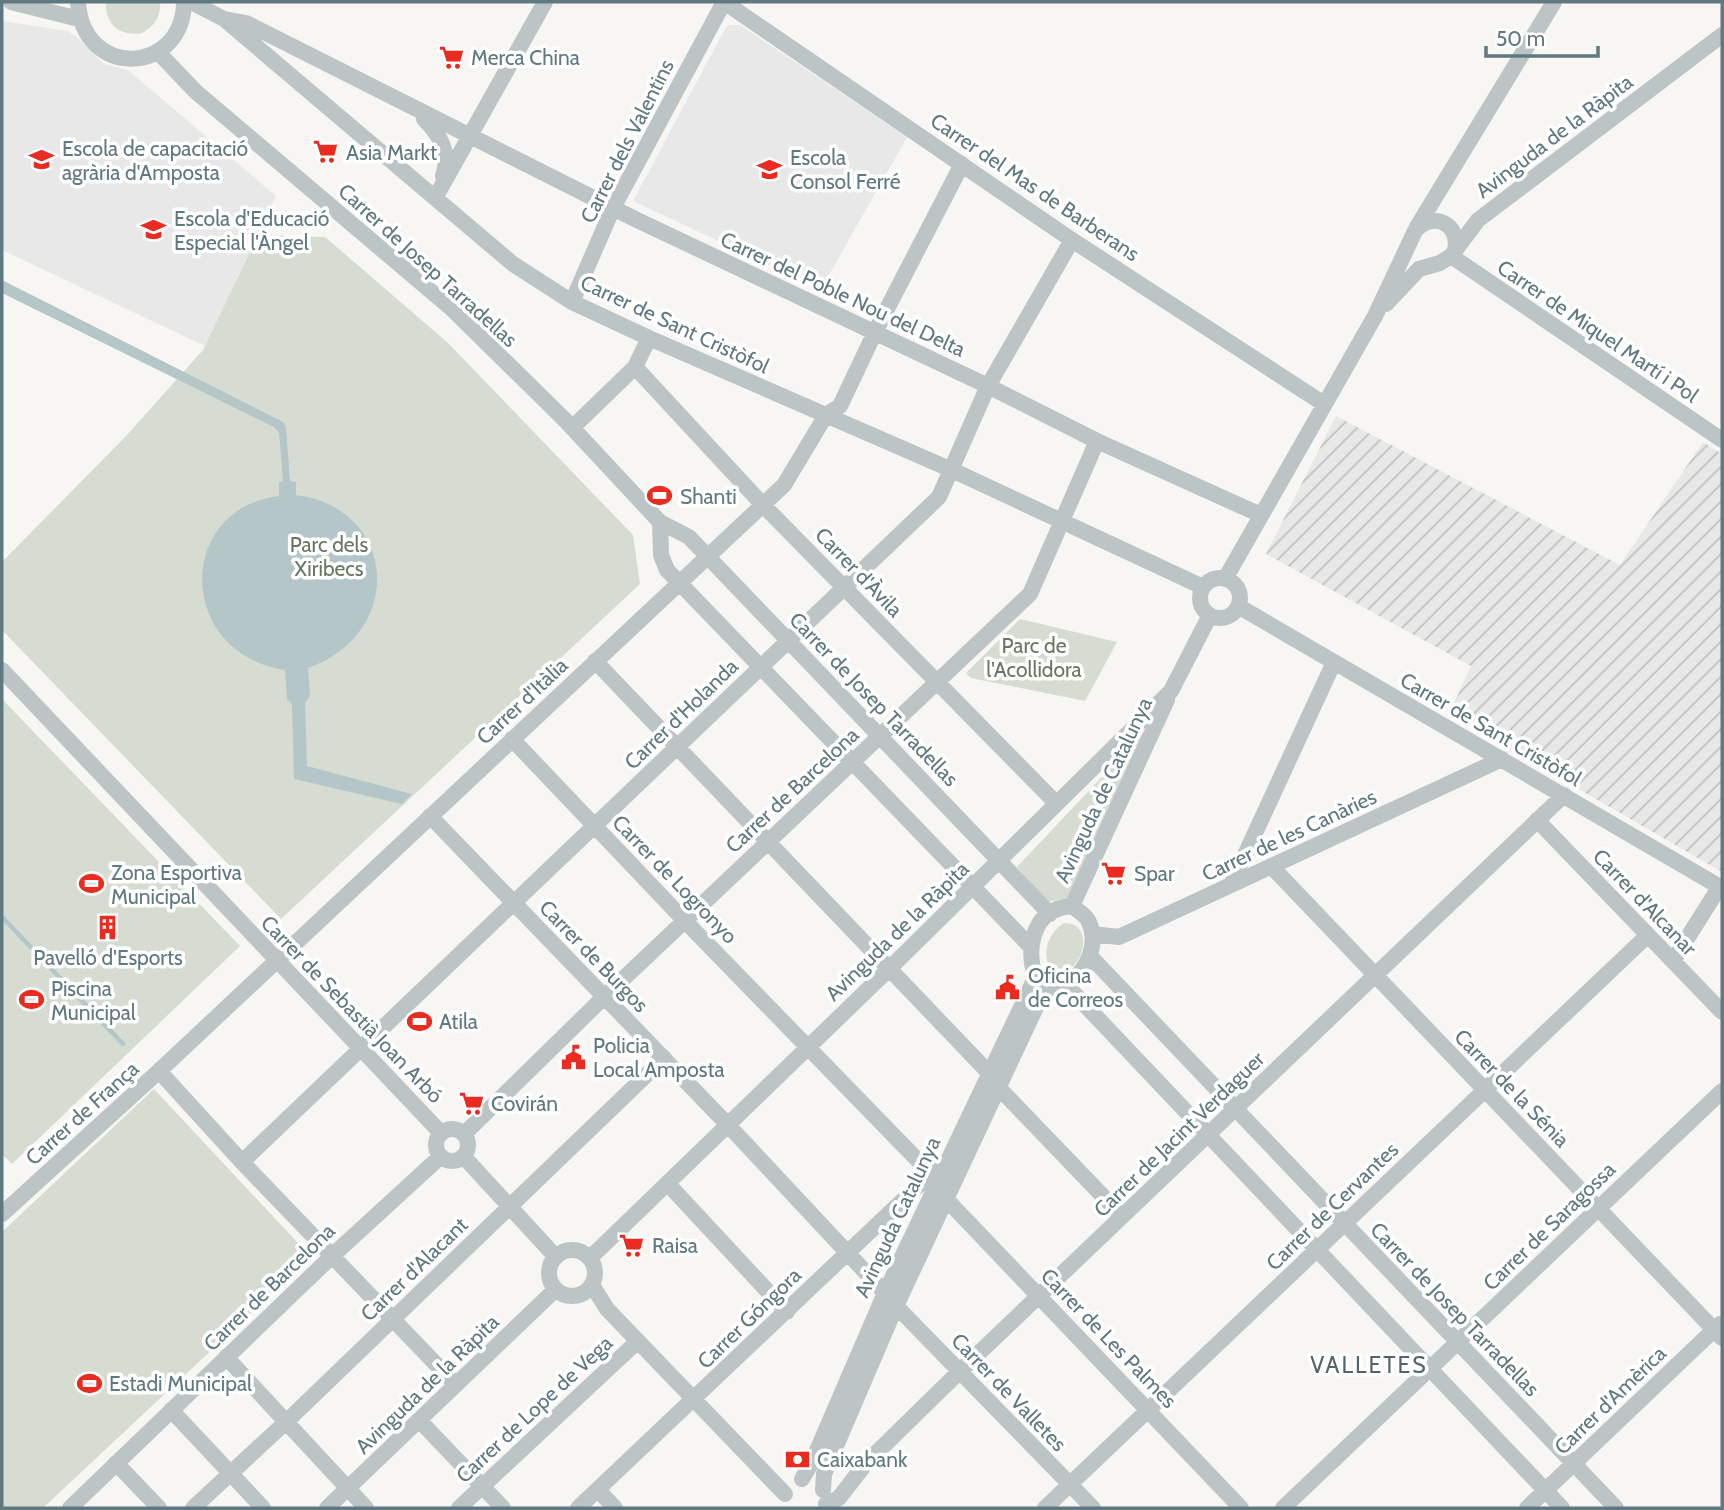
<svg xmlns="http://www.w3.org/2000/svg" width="1724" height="1510" font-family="Cabin,sans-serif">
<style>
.built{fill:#e7e8e7}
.industrial{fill:url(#industrial-furrows)}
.green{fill:#d7dcd2}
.water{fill:#b4c6c7}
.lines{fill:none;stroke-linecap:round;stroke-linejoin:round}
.stream{stroke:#b4c6c7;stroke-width:4.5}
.minor{stroke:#bdc4c6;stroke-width:16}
.labels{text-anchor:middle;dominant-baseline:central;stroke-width:7;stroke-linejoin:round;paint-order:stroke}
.poi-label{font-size:21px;fill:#607880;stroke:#fff;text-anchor:start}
.street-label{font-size:21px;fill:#607880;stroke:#fff}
.park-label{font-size:21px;fill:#687760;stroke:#fff}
.neighbourhood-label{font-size:23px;letter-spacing:2px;fill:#53646a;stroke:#fff}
</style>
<defs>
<pattern id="industrial-furrows" width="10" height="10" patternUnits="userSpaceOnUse" patternTransform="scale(1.75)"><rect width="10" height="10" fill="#e7e8e7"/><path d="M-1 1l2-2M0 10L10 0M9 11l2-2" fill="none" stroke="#bfc1c0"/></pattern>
</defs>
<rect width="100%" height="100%" fill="#f7f6f3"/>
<path class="built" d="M2,21l66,10 11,8 25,25 24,6 148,126 -71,150 -203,-96z
M729,25h11l167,112 -86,152 -188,-88 92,-172z"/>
<path class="industrial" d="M1336,416l284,149 83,-123 19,12v418l-273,-158 22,-48 -205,-112z"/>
<path class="green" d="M106,2h54c1,15 -5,24 -18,31 -21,4 -38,-9 -36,-31z
M258,235l67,2 122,105 186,193 7,49 -359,335 -279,-289v-68l124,-126 77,-86z
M1020,619l97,23 -32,59 -114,-23 -5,-5z
M2,699l238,247 -228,218 -10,-10z
M1148,728l-78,170 -23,4 -30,-35z
M1064,923c32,-1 20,51 -7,50l-8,-6c-7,-16 0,-35 15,-44z
M154,1089l157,168 -268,251h-41v-276z"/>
<path class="water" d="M2,280l281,142 3,5 4,54 6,1v13c103,14 109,139 12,173l2,28 -5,7 2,63 105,28 -10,10 -108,-25 -2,-75 -5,-5 -2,-29c-109,-17 -110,-161 -6,-174v-14l4,-1 -4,-49 -5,-5 -272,-134z"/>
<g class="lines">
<path class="stream" d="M2,917l121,127"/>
<path class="minor" d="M11,2l68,17
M78,2c5,78 105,73 106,0
M191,2l33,17 289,245 59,38 77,36 303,132 251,117
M724,2l348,238 252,164
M224,19l22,4 391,197 351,166 109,55 164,74
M158,52l37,39 257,218 112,110 96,103 29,15 361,377
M424,119c16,16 27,34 19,57
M435,198l110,-196
M1417,227l137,-225
M1451,256l271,184
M572,302l41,-94 111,-206
M1386,304l33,-35 21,-6 11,-7 27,-36 244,-185
M635,367l128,138 293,298
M572,428l63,-61 14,-29
M660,522l1,33 6,15 363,376
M1200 598a20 20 0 1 1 40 0a20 20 0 1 1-40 0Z
M1225,579l150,-263 40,-85c17,-21 46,-7 40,19
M1238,606l484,282
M595,661l394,412
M2,670l439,463
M512,739l173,182 252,259
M430,816l298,309 157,168
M1537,820l185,192
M1271,866l451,472
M1231,885l103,-223
M1072,906l95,-206
M1072,906c5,4 13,9 16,14 23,45 -47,101 -56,43 -2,-14 0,-28 8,-41 8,-11 19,-15 32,-16z
M1092,934l27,3 383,-178
M1090,956l526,552
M1673,961l47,-75
M1067,986l495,522
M159,1071l83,91 214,223
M998,1087l124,129
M436 1145a16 16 0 1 1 32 0a16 16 0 1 1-32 0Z
M464,1134l140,-137 426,-403 67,-153
M464,1157l92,100
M242,1162l697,-665 49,-111 84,-146
M668,1184l119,128
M946,1199l295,309
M2,1214l157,-143 625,-586 42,-70 14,-9 35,-74 87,-168
M549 1273a23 23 0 1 1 46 0a23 23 0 1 1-46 0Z
M590,1258l298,-288 283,-279 39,-76
M592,1285l15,24 178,185
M896,1306l197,202
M226,1357l140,151
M171,1410l92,98
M419,1420l84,88
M116,1463l43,45
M802,1479l11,-19 72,-167 151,-317
M598,1490l17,18
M823,1490l1,-16 72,-168 150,-320
M826,1504l13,-6 27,-35 93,-91 605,-577
M70,1508l262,-252 108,-99
M193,1508l93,-86 378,-364
M327,1508l229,-219
M459,1508l179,-167
M578,1508l360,-341
M1045,1508l603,-573
M1283,1508l439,-417
M1527,1508l193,-184"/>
</g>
<defs>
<symbol id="supermarket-bare" viewBox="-9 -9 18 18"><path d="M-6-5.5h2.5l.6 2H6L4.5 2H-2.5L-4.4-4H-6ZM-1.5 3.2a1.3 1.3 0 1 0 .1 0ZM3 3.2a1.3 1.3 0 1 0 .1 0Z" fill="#ea2b20" stroke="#fff" stroke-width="2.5" paint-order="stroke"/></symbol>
<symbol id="school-bare" viewBox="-9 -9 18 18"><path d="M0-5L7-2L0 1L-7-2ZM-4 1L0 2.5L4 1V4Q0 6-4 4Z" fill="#ea2b20" stroke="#fff" stroke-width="2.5" paint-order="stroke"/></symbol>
<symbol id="stadium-bare" viewBox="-9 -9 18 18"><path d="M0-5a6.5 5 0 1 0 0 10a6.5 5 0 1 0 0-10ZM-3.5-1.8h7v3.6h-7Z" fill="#ea2b20" stroke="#fff" stroke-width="2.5" paint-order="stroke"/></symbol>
<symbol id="building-bare" viewBox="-9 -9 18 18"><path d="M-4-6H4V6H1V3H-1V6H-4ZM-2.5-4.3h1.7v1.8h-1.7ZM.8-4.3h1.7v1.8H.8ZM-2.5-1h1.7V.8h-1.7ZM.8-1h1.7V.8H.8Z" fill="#ea2b20" stroke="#fff" stroke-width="2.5" paint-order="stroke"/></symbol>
<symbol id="civic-bare" viewBox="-9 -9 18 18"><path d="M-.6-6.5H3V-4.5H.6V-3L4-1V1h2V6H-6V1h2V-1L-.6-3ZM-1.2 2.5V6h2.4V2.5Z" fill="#ea2b20" stroke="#fff" stroke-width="2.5" paint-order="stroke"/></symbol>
<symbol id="bank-bare" viewBox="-9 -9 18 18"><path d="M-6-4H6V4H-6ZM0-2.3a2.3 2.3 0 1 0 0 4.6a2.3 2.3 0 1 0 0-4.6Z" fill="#ea2b20" stroke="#fff" stroke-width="2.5" paint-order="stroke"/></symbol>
</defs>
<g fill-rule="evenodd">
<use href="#supermarket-bare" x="434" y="40" width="35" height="35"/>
<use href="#supermarket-bare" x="308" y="134" width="35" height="35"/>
<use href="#school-bare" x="24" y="142" width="35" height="35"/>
<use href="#school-bare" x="752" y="152" width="35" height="35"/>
<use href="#school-bare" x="136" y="212" width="35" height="35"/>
<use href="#stadium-bare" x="642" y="478" width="35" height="35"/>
<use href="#supermarket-bare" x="1096" y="856" width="35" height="35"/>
<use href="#stadium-bare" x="74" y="866" width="35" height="35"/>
<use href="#building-bare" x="90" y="910" width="35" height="35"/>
<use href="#civic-bare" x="990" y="970" width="35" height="35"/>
<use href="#stadium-bare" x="14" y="982" width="35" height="35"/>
<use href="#stadium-bare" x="402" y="1004" width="35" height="35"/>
<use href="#civic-bare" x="556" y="1040" width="35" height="35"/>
<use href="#supermarket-bare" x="454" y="1086" width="35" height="35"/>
<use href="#supermarket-bare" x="614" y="1228" width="35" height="35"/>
<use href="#stadium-bare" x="72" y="1366" width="35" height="35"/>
<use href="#bank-bare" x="780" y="1442" width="35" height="35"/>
</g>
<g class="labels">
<g class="poi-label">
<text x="471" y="57">Merca China</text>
<text x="62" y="148">Escola de capacitació<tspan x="62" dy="24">agrària d'Amposta</tspan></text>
<text x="346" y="152">Asia Markt</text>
<text x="790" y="157">Escola<tspan x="790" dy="24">Consol Ferré</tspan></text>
<text x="174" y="218">Escola d'Educació<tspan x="174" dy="24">Especial l'Àngel</tspan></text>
<text x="680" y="496">Shanti</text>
<text x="111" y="872">Zona Esportiva<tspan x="111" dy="24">Municipal</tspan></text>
<text x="1134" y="873">Spar</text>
<text x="108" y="957" text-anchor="middle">Pavelló d'Esports</text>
<text x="1028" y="975">Oficina<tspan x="1028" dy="24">de Correos</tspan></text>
<text x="51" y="988">Piscina<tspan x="51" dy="24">Municipal</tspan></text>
<text x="439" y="1021">Atila</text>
<text x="593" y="1045">Policia<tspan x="593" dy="24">Local Amposta</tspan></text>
<text x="491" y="1103">Covirán</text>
<text x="652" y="1245">Raisa</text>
<text x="109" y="1383">Estadi Municipal</text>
<text x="817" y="1459">Caixabank</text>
</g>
<g class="street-label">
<text transform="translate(1554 136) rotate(-37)">Avinguda de la Ràpita</text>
<text transform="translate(627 141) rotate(-63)">Carrer dels Valentins</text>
<text transform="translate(1035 187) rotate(34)">Carrer del Mas de Barberans</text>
<text transform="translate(428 265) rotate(42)">Carrer de Josep Tarradellas</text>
<text transform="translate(843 294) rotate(25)">Carrer del Poble Nou del Delta</text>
<text transform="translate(675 324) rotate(25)">Carrer de Sant Cristòfol</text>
<text transform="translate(1598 331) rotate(34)">Carrer de Miquel Martí i Pol</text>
<text transform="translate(859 572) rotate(46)">Carrer d'Àvila</text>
<text transform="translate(874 699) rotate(46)">Carrer de Josep Tarradellas</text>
<text transform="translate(522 701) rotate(-43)">Carrer d'Itàlia</text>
<text transform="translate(681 714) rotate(-44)">Carrer d'Holanda</text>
<text transform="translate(1491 729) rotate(30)">Carrer de Sant Cristòfol</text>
<text transform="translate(792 790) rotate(-43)">Carrer de Barcelona</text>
<text transform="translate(1103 790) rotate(-65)">Avinguda de Catalunya</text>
<text transform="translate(1289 835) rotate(-25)">Carrer de les Canàries</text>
<text transform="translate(675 879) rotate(46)">Carrer de Logronyo</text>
<text transform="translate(1645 902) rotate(46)">Carrer d'Alcanar</text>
<text transform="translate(897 931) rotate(-44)">Avinguda de la Ràpita</text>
<text transform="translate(594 956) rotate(46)">Carrer de Burgos</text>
<text transform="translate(352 1009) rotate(46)">Carrer de Sebastià Joan Arbó</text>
<text transform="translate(1512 1088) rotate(46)">Carrer de la Sénia</text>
<text transform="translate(82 1113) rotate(-42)">Carrer de França</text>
<text transform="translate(1179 1134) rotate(-44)">Carrer de Jacint Verdaguer</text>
<text transform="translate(1332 1206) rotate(-44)">Carrer de Cervantes</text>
<text transform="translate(897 1217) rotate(-65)">Avinguda Catalunya</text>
<text transform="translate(1549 1226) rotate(-44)">Carrer de Saragossa</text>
<text transform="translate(414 1269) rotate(-44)">Carrer d'Alacant</text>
<text transform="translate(269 1287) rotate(-44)">Carrer de Barcelona</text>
<text transform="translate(1455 1309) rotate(46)">Carrer de Josep Tarradellas</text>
<text transform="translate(749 1318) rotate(-44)">Carrer Góngora</text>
<text transform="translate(1109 1338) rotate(46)">Carrer de Les Palmes</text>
<text transform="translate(427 1384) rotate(-44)">Avinguda de la Ràpita</text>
<text transform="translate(1009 1392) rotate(46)">Carrer de Valletes</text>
<text transform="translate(1610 1400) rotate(-44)">Carrer d'Amèrica</text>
<text transform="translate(534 1409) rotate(-43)">Carrer de Lope de Vega</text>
</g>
<g class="park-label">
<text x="329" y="544">Parc dels<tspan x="329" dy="24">Xiribecs</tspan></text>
<text x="1034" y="645">Parc de<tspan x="1034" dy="24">l'Acollidora</tspan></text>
</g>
<g class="neighbourhood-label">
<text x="1369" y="1365">VALLETES</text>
</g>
</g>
<rect width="1724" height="1510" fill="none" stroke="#607880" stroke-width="7"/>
<path d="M1486 46v10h112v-10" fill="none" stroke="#607880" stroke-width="3.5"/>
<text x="1496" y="46" font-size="21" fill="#607880" stroke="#ffffff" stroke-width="5" paint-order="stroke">50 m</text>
</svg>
